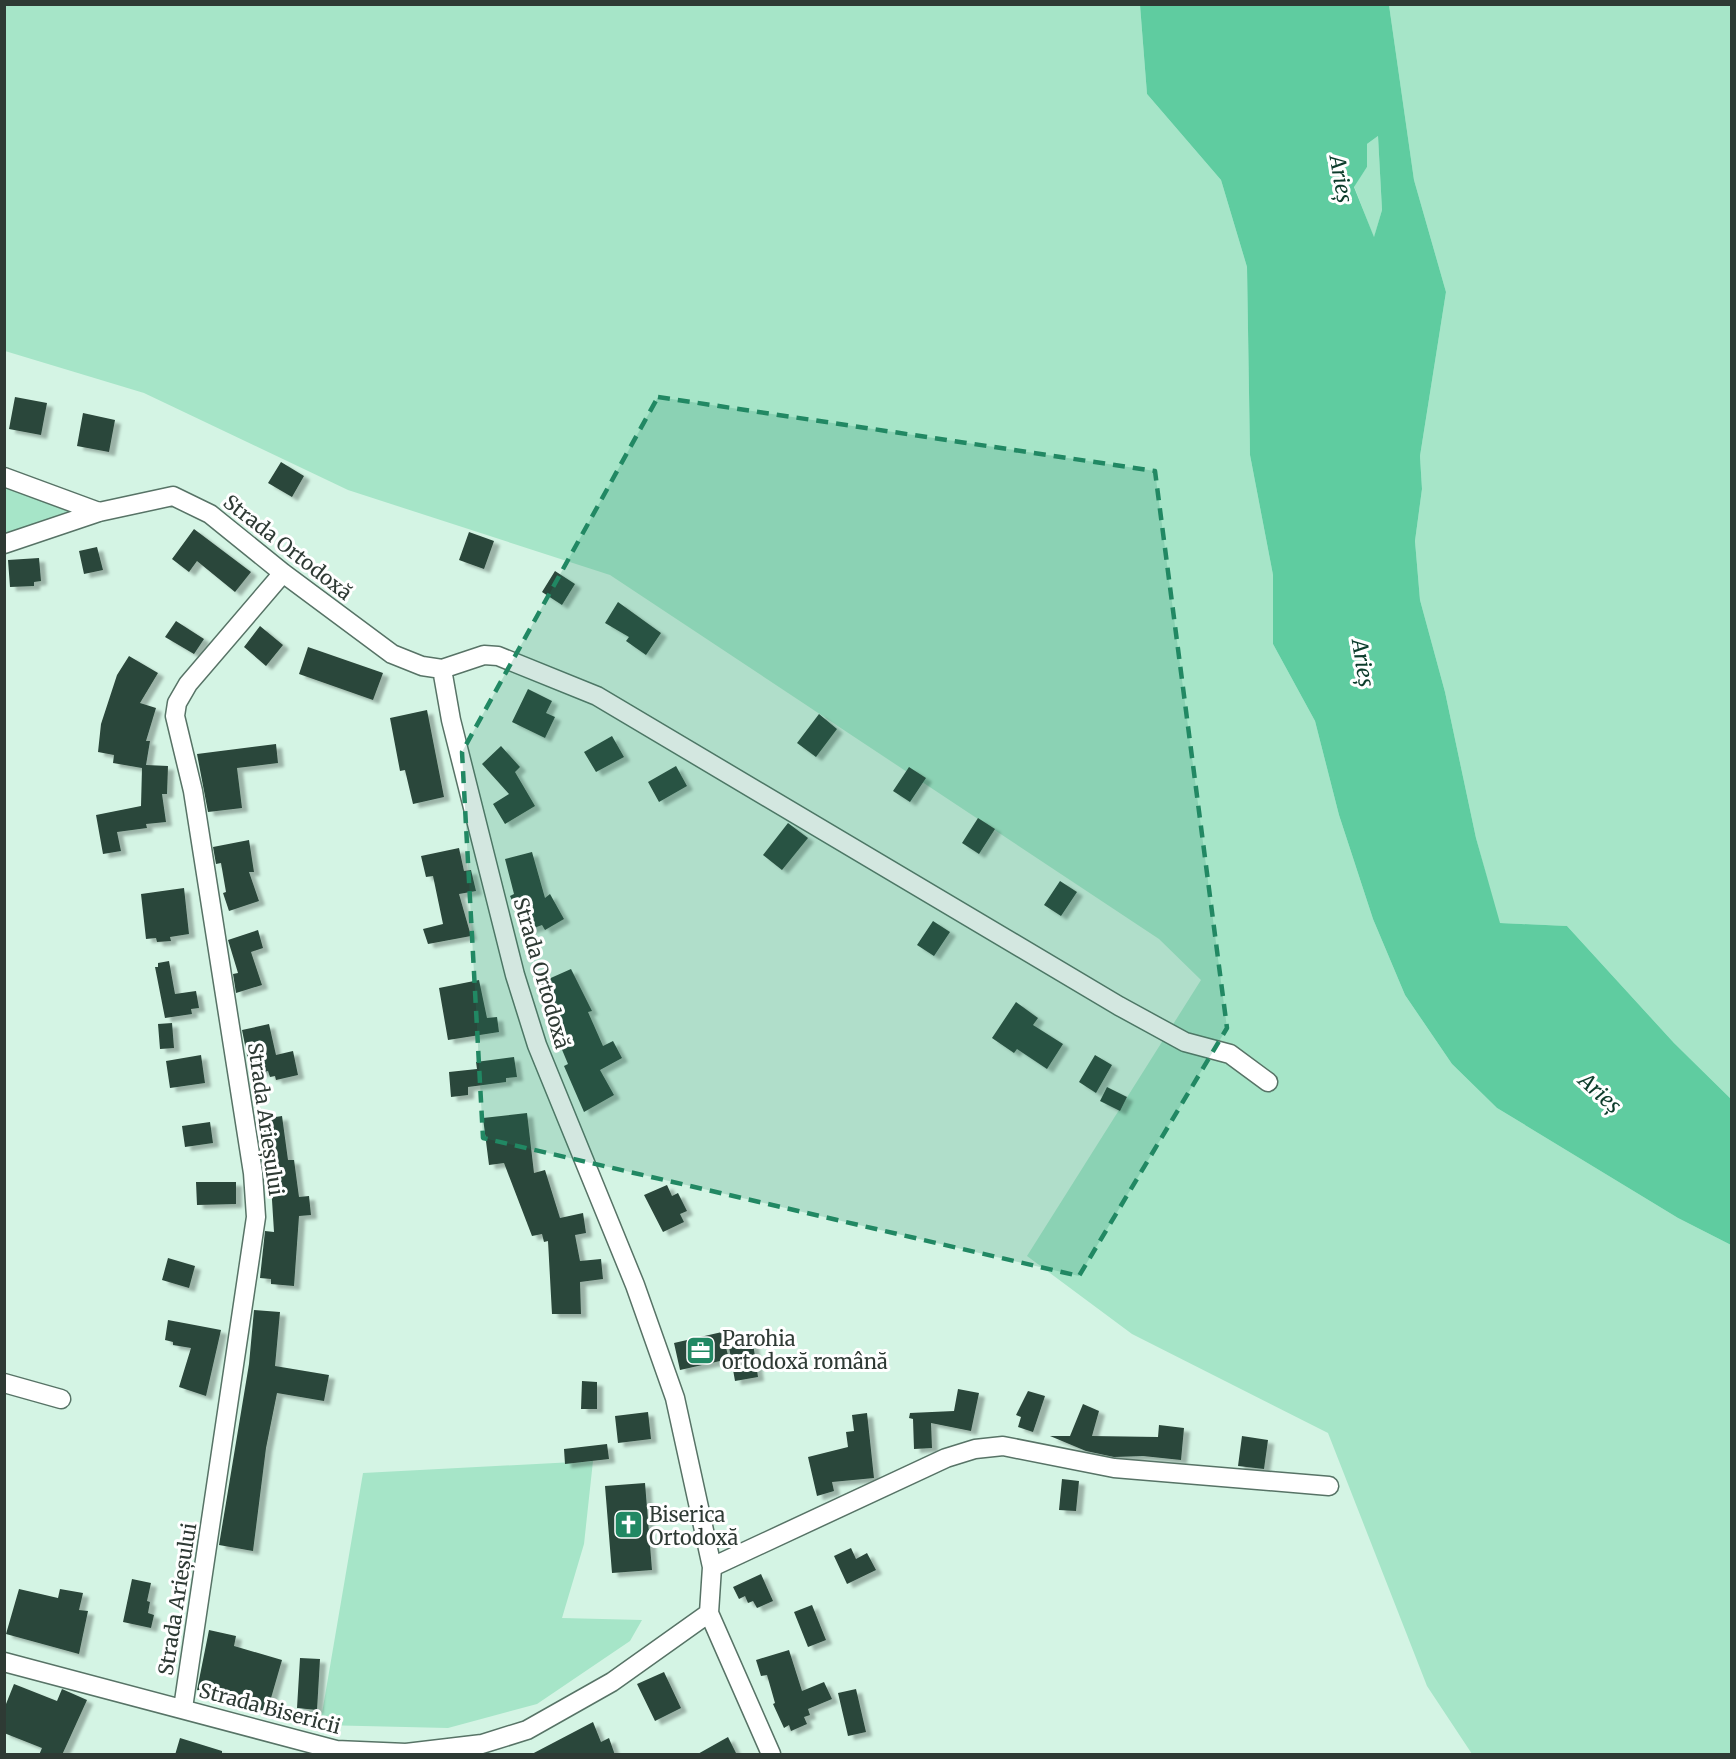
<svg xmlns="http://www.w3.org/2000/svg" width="1736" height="1759" font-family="Merriweather,serif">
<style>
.green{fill:#a6e5c8}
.water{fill:#5fcca0;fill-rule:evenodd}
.building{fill:#2b463a;filter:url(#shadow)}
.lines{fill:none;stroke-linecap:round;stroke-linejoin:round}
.street-casing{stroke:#577366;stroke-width:21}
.street{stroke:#fff;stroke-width:18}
.marked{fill:#218863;fill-opacity:0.2;stroke:#218863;stroke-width:4.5;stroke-dasharray:12 8;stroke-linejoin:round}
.labels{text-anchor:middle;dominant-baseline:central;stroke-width:6;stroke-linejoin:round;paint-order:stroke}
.street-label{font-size:20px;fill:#2e3a34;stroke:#fff}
.poi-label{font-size:20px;fill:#2e3a34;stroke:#fff;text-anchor:start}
.water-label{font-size:21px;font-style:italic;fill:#0c3c2b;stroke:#fff}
</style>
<defs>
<filter id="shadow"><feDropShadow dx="6" dy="4" stdDeviation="1.5" flood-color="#0004"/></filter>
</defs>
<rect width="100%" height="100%" fill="#d4f4e4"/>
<path class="green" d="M4,5h1136l7,89 74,86 26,87 3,188 23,120v69l42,77 24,94 34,104 32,76 47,69 45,44 181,110 53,27v509h-259l-45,-68 -99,-253 -196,-99 -105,-78 174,-276 -42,-41 -549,-364 -262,-85 -204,-97 -139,-42z
M1389,5h342v1094l-57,-56 -107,-117 -68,-3 -23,-85 -31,-146 -25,-92 -5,-59 7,-52 -2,-33 26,-164 -32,-112z
M1378,136l4,74 -8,28 -20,-52 13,-19v-23z
M5,486l74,26 -74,26z
M593,1461l-9,83 -22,74 80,2 -12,21 -93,63 -89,24 -128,-3 43,-252z"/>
<path class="water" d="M1140,5h249l25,175 32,112 -26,164 2,33 -7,52 5,59 25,92 31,146 24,85 67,3 107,117 57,56v146l-53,-27 -181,-110 -45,-44 -47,-69 -32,-76 -34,-104 -24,-94 -42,-77v-69l-23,-120 -3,-188 -26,-87 -74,-86zM1378,136l4,74 -8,27 -20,-50 13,-20v-23z"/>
<path class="building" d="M15,397l32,6 -6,32 -32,-6z
M83,413l32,7 -6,32 -32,-6z
M281,462l23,14 -12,21 -24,-14z
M194,529l57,43 -16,20 -38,-31 -8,11 -17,-13z
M469,532l25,9 -10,28 -25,-9z
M97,547l6,23 -19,4 -5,-23z
M39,558l2,23 -7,1v4l-24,1 -2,-27z
M555,571l20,13 -13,21 -20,-13z
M618,602l43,31 -15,22 -20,-14 3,-4 -24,-14z
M176,621l28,18 -10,15 -29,-17z
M260,626l23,19 -17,21 -22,-19z
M308,647l75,26 -10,27 -74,-26z
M129,656l29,17 -18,30 16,5 -10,33h4l-4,24 22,1 -1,28h-5l4,28 -20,2 1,4 -30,4 4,19 -18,3 -7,-39 45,-9 1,-38 -29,-5 1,-8 -16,-3 3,-28 16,-49z
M528,689l24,12 -6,12 9,4 -10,21 -33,-16z
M427,710l17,87 -31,7 -8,-34 -5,1 -10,-53z
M819,714l18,15 -21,28 -19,-14z
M612,736l12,21 -28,15 -12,-20z
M276,744l2,19 -41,5 5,40 -34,4 -11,-58z
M501,746l19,21 -5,5 20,34 -30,18 -12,-20 16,-10 -27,-30z
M676,766l11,20 -28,16 -11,-20z
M909,767l17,11 -16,24 -17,-11z
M978,818l17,11 -16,25 -17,-11z
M788,823l20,15 -26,32 -19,-15z
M249,840l5,32h-5l10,29 -30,10 -6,-18 3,-1 -5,-29 -5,1 -3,-17z
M459,848l5,23 7,-1 5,21 -17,3 12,42 -43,8 -5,-15 20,-5 -10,-48 -7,1 -5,-21z
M532,852l13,46 5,-4 14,25 -19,11 -3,-5 -16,6 -16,-35 4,-2 -9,-35z
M1060,881l17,11 -16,24 -17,-11z
M184,888l5,46 -19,3 1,4 -14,1 -1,-4 -10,1 -5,-45z
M933,921l17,11 -16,24 -17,-11z
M258,930l5,18 -12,4 11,33 -26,8 -3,-19 5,-1 -10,-33z
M169,961l6,33 21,-3 3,17 -8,1 1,5 -27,4 -10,-51h3v-4z
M571,969l21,42 -4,1 15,34 10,-5 9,17 -22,12 14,25 -30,17 -20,-46 4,-2 -33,-79z
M479,980l8,38 10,-1 2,15 -51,8 -9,-52z
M1016,1002l22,16 -5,7 30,19 -16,25 -30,-20 -3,4 -22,-15z
M172,1023l2,25 -14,1 -2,-25z
M269,1024l7,31 17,-4 5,24 -22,5 -1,-4 -5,1 -2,-6 -17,4 -9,-45z
M201,1055l4,28 -35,5 -4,-27z
M1095,1055l17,10 -16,28 -17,-11z
M514,1057l3,20 -11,1v4l-38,5v8l-17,2 -2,-25 28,-3 -1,-7z
M1107,1087l20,10 -7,14 -20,-10z
M527,1113l7,60 11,-3 15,48 23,-5 3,20 -11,2 5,26 21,-2 2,20 -23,3 1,32h-29l-4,-73 -4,1 -2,-8 -10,2 -28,-73 -15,2 -6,-47z
M282,1116l6,44h6l5,37 10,-1 2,19 -12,1 -5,70 -23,-2v-5l-11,-1 5,-47 9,1 -3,-48h-3l-12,-64z
M210,1122l3,21 -28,4 -3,-21z
M196,1182h40v22l-39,1z
M667,1185l5,11 6,-3 9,18 -7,3 4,8 -21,10 -19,-37z
M168,1258l27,8 -6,22 -27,-8z
M254,1310l26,2 -5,54 54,9 -5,26 -47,-8 -11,55 -13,103 -34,-6 30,-181z
M168,1320l53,10 -15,66 -27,-9 12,-39 -18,-3v-3l-8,-2z
M722,1332l7,27 -49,11 -6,-27z
M753,1343l5,34 -23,4 -6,-34z
M582,1381l15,1v27h-16z
M958,1389l21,4 -8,38 -40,-8 1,25 -18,1 -1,-30 -4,-1 1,-5 44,-2z
M1028,1391l17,5 -12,36 -15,-5 3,-10 -5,-2z
M1083,1404l16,7 -7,25 66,1 1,-12 25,3 -3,32 -38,-4 -29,1 -28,-6 -36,-15h20z
M648,1412l3,27 -33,4 -3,-27z
M867,1413l7,65 -42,4 2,9 -17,5 -9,-39 40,-10 -2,-15 8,-1 -2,-16z
M1242,1436l26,4 -4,29 -26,-3z
M607,1444l2,15 -44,5 -1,-15z
M1062,1479l17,2 -3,30 -17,-1z
M645,1483l7,87 -40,3 -7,-87z
M851,1548l5,11 11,-6 9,17 -29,14 -13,-28z
M761,1574l12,27 -16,7 -4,-7 -5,2 -3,-7 -6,3 -6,-12z
M132,1579l19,4 -4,18 3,1 -2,11 6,2 -3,13 -28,-6z
M19,1589l39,9 2,-9 23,4 -4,17 9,1 -9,43 -73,-20z
M812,1605l14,35 -18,7 -14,-35z
M209,1630l27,6 -2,10 48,14 -15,52 -28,-8 2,-4 -44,-10z
M789,1650l13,41 22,-9 8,17 -24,10 2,6 -6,2 3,7 -16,7 -2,-6 -5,3 -11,-24 2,-1 -8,-28 -6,1 -5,-16z
M300,1658l20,1 -3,51 -20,-2z
M664,1672l17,36 -26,13 -18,-37z
M14,1684l43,17 5,-12 25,11 -25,55h-23l3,-7 -38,-15v-24z
M856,1689l10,43 -18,4 -10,-43z
M593,1722l8,20 8,-4 6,17h-85z
M728,1737l9,18h-41z
M180,1738l42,13v4h-47z"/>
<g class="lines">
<defs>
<path id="street" d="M4,477l95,35
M4,544l95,-32 74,-16 37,18 73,59 109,81 30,12 20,3 9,51 64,255 22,70 98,240 40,113 37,169 -3,46 62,141
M442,669l42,-14 14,1 99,40 522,310 66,36 45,12 38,28
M4,1383l57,16
M712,1567l234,-109 29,-9 28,-3 111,22 215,18
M4,1662l332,88 70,3 76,-9 45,-14 85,-48 97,-69
M183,1708l73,-491 -3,-44 -60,-382 -18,-75 2,-13 11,-19 95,-111"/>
</defs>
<use href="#street" class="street-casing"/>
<use href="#street" class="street"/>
</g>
<path class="marked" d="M658,397l497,74 72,557 -148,248 -596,-138 -21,-386z"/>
<defs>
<symbol id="office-square" viewBox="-11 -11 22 22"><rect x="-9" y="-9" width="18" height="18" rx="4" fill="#218863" stroke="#fff"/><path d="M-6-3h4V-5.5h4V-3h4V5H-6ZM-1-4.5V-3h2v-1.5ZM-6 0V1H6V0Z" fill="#fff"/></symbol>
<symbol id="church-square" viewBox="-11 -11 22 22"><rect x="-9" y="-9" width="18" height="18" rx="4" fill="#218863" stroke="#fff"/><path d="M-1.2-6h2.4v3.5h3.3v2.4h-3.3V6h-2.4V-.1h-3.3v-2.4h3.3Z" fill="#fff"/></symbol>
</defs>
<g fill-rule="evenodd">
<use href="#office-square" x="684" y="1334" width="33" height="33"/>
<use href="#church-square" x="612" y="1508" width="33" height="33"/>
</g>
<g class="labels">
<g class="street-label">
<text transform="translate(288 547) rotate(38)">Strada Ortodoxă</text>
<text transform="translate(542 973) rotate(74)">Strada Ortodoxă</text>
<text transform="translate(266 1119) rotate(82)">Strada Arieșului</text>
<text transform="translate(177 1599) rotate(-81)">Strada Arieșului</text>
<text transform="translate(270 1708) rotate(15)">Strada Bisericii</text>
</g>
<g class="poi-label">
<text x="722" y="1338">Parohia<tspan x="722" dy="23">ortodoxă română</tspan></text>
<text x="649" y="1514">Biserica<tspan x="649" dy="23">Ortodoxă</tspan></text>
</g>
<g class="water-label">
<text transform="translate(1341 179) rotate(80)">Arieș</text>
<text transform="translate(1363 663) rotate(81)">Arieș</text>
<text transform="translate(1600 1093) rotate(42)">Arieș</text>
</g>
</g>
<rect width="1736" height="1759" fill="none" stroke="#2e3a34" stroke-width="12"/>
</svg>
